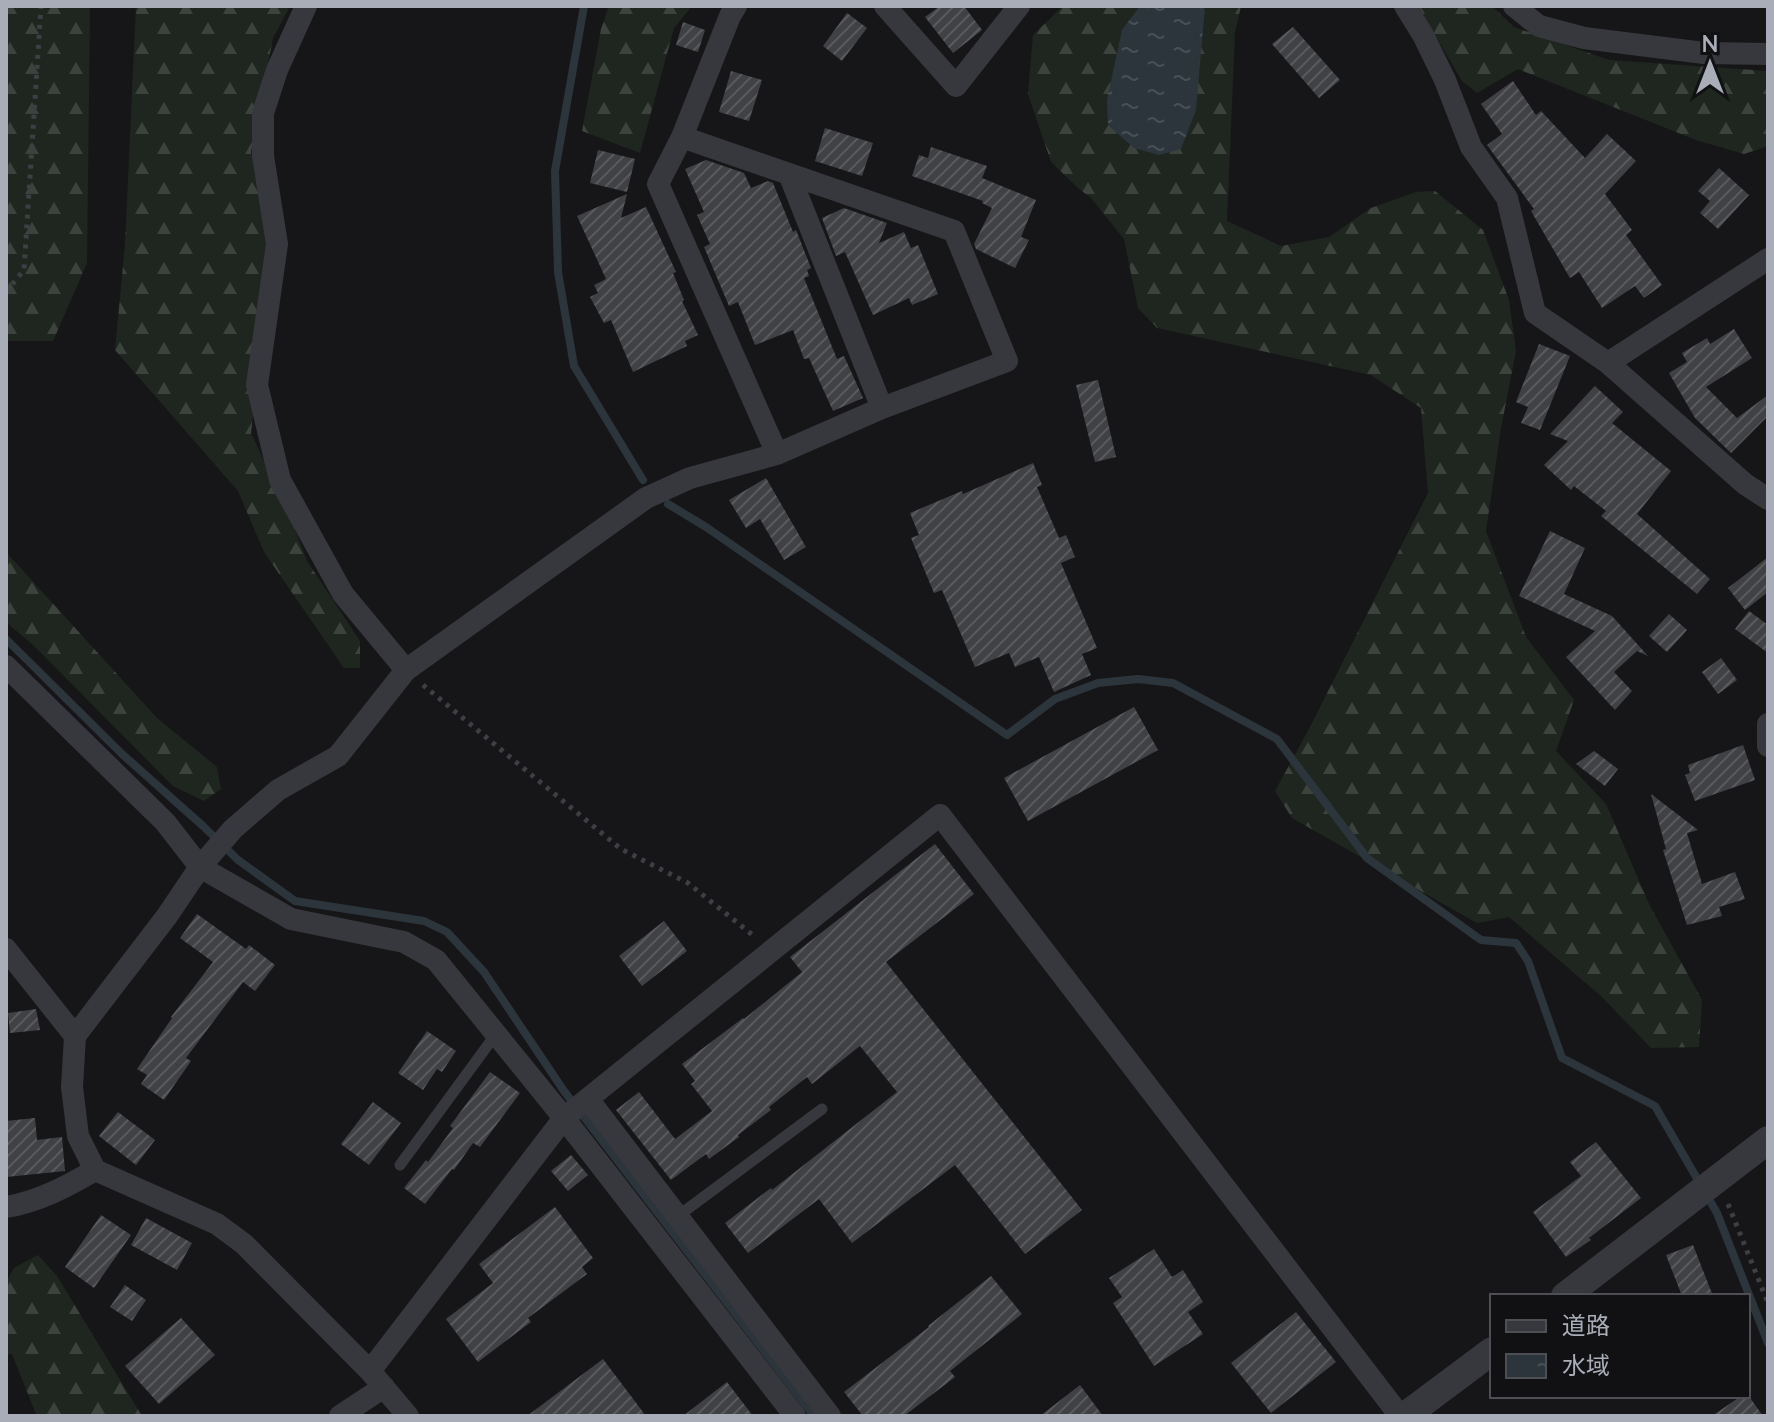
<svg xmlns="http://www.w3.org/2000/svg" width="1774" height="1422" font-family="Lato,'Noto Sans JP',sans-serif">
<style>
.forest{fill:url(#forest-firs)}
.water{fill:url(#water-ripples)}
.lines{fill:none;stroke-linecap:round;stroke-linejoin:round}
.stream{stroke:#2c353c;stroke-width:8}
.building{fill:url(#building-hatch)}
.path{stroke:#3d3f44;stroke-width:5;stroke-dasharray:4 6;stroke-linecap:butt}
.service{stroke:#37383d;stroke-width:11}
.minor{stroke:#37383d;stroke-width:22}
.tertiary{stroke:#37383d;stroke-width:28}
</style>
<defs>
<pattern id="forest-firs" width="22" height="20" patternUnits="userSpaceOnUse" patternTransform="scale(2)"><rect width="22" height="20" fill="#1e261f"/><path d="M5 1l3.5 6h-7zM16 11l3.5 6h-7z" fill="#3c433d"/></pattern>
<pattern id="water-ripples" width="26" height="14" patternUnits="userSpaceOnUse" patternTransform="scale(2)"><rect width="26" height="14" fill="#2c353c"/><path d="M2 4q2-2 4 0t4 0M15 11q2-2 4 0t4 0" fill="none" stroke="#485056"/></pattern>
<pattern id="building-hatch" width="6" height="6" patternUnits="userSpaceOnUse" patternTransform="scale(2)"><rect width="6" height="6" fill="#404145"/><path d="M-1 1l2-2M0 6l6-6M5 7l2-2" fill="none" stroke="#595a5e"/></pattern>
</defs>
<rect width="100%" height="100%" fill="#161618"/>
<path class="forest" d="M6,6h84l-3,257 -34,78h-47z
M136,6h154l-17,32 -22,114 20,110 -20,171 37,79 19,49 53,80v27h-16l-80,-116 -26,-61 -123,-141 10,-105z
M609,6h83l-18,22 -34,125 -58,-22 19,-102z
M1063,6h178l-6,26 -8,189 54,25 48,-9 42,-29 45,-16 19,-1 48,39 26,70 7,51 -15,77 -15,103 40,106 48,63 -18,51 50,53 44,102 52,94 -3,47 -48,1 -50,-52 -92,-79 -32,6 -185,-105 -17,-27 34,-62 119,-236 -7,-85 -50,-33 -214,-47 -19,-20 -14,-69 -33,-41 -13,-10 -27,-26 -23,-68 5,-59z
M1418,6h74l22,21 95,33 159,11v75l-24,8 -48,-14 -178,-71 -41,24 -15,-12z
M6,552l151,166 60,49 4,22 -17,12 -31,-15 -140,-141 -27,-23z
M38,1255l19,21 85,140h-114l8,-2 -24,-60 -6,1v-73l8,-14z"/>
<path class="water" d="M1140,6h65l-9,104 -15,39 -22,6 -25,-7 -26,-23 -1,-25 15,-70z"/>
<g class="lines">
<path class="stream" d="M584,6l-29,165 3,101 16,94 69,114
M668,504l38,23 301,208 48,-36 43,-16 40,-4 35,4 104,56 90,119 114,82 35,3 12,18 34,97 93,48 62,107 51,130
M6,639l116,115 81,72 35,34 57,41 129,20 23,11 37,40 80,119 250,325"/>
</g>
<path class="building" d="M940,6h24l18,24 -29,23 -28,-36z
M847,13l20,15 -25,33 -19,-15z
M683,22l22,8 -7,22 -22,-7z
M1293,27l47,53 -21,18 -47,-54z
M731,71l31,9 -13,41 -30,-9z
M1513,81l23,34 5,-4 44,47 22,-24 29,27 -31,33 27,36 -6,5 36,50 -18,13 -9,-12 -33,22 -23,-36 -9,6 -39,-67 3,-2 -47,-64 15,-11 -21,-30z
M825,128l48,15 -11,33 -47,-15z
M931,147l56,19 -5,12 54,22 -15,37 8,3 -14,28 -39,-19 -2,-5 18,-36 -10,-5 1,-2 -71,-25 7,-21 9,3z
M598,150l37,9 -8,33 -37,-9z
M706,160l38,13 7,15 17,-7 5,2 20,49 3,-2 15,38 -4,2 2,6 -5,2 33,81 7,-3 19,42 -30,13 -24,-53 -5,1 -11,-29 -38,15 -17,-43 -9,4 -25,-59 6,-3 -13,-29 7,-3 -19,-43z
M1719,168l30,27 -31,34 -18,-16 10,-12 -12,-10z
M627,194l-6,24 25,-11 30,65 -3,1 11,27 -2,1 16,34 -13,6 2,5 -54,26 -22,-52 -7,3 -14,-26 8,-4 -4,-8 12,-6 -29,-63z
M844,208l43,15 -8,20 25,-11 7,16 7,-3 20,49 -26,11 -3,-7 -36,17 -28,-63 -9,4 -14,-38z
M1734,329l18,29 -46,29 31,31 31,-23v21l-37,37 -36,-35 -26,-45 18,-11 -5,-9 25,-15 3,6z
M1539,344l31,12 -30,74 -19,-7 7,-16 -12,-5z
M1098,380l18,77 -21,5 -19,-77z
M1595,386l28,26 -11,11 59,48 -34,43 73,65 -13,15 -96,-78 5,-5 -32,-25 -3,4 -27,-25 24,-24 -18,-7z
M1033,463l9,22 -5,2 22,51 7,-3 9,22 -14,6 36,85 -15,6 9,21 -37,17 -15,-35 -24,10 -6,-14 -34,14 -33,-77 -8,3 -23,-55 8,-3 -9,-22 52,-22 1,3z
M766,478l40,69 -22,13 -24,-41 -14,9 -17,-28z
M1550,531l35,17 -21,46 48,22 36,40 -11,-5 -23,21 18,19 -17,19 -49,-53 29,-26 -76,-35z
M1768,557v35l-23,18 -17,-22z
M1749,611l19,14v28l-33,-24z
M1669,614l18,16 -20,22 -18,-16z
M1721,658l16,22 -19,14 -16,-22z
M1134,707l24,43 -130,71 -24,-43z
M1743,745l12,35 -60,21 -10,-26 5,-2 -2,-8z
M1594,751l24,18 -13,17 -29,-22z
M1651,794l47,36 -11,3 15,51 33,-12 10,27 -26,8 3,9 -35,9 -24,-75 3,-1z
M935,844l39,50 -88,68 196,248 -57,44 -70,-89 -103,78 -33,-44 -71,54 -23,-30 46,-35 1,2 125,-98 -37,-46 -48,38 -5,-7 -38,30 2,3 -33,25 1,2 -30,22 -3,-5 -35,26 -55,-70 23,-18 36,47 37,-28 -21,-27 4,-3 -13,-17 61,-46 1,1 58,-47 -12,-15z
M197,914l49,35 3,-4 26,20 -20,26 -12,-9 -57,76 5,3 -27,39 -23,-16 6,-9 -10,-6 35,-51 -1,-1 42,-55 -33,-24z
M664,921l23,30 -45,35 -23,-30z
M36,1009l4,21 -30,3 -2,-20z
M427,1031l29,20 -14,21 -5,-3 -14,21 -25,-17z
M490,1072l30,21 -40,54 -7,-4 -19,27 -2,-1 -27,35 -21,-16 22,-28 2,2 25,-34 -3,-2z
M373,1102l28,21 -32,42 -28,-21z
M118,1112l37,28 -19,25 -37,-29z
M35,1118l2,22 25,-3 3,34 -59,6v-56z
M1596,1142l45,56 -52,40 2,2 -25,17 -33,-45 48,-36 -11,-14z
M571,1155l17,20 -20,16 -17,-20z
M555,1207l38,51 -11,9 5,7 -59,44 3,4 -53,40 -32,-43 47,-36 -14,-19z
M101,1215l30,20 -37,53 -29,-21z
M146,1218l46,25 -15,27 -46,-25z
M1693,1245l20,51h-31l-16,-41z
M1154,1249l18,28 11,-7 20,32 -15,10 15,22 -49,32 -41,-63 9,-6 -13,-19z
M991,1276l31,38 -72,57 5,6 -51,39h-41l-19,-24 85,-65 -1,-1z
M125,1285l21,15 -14,21 -22,-14z
M1296,1312l40,50 -65,51 -40,-50z
M181,1318l34,37 -56,49 -34,-38z
M603,1359l43,57h-119z
M727,1382l26,34h-70z
M1080,1385l23,31h-63z
M1748,1395l15,21h-51l29,-20z"/>
<g class="lines">
<path class="path" d="M6,292l18,-22 17,-264
M423,685l198,164 67,34 67,54
M1728,1204l40,99"/>
<path class="service" d="M400,1165l96,-131
M678,1216l144,-107"/>
<path class="minor" d="M306,6l-29,64 -14,43v43l14,88 -20,141 23,95 63,114 63,76
M885,6l71,80 63,-80
M1405,6l18,29 22,45 26,67 36,51 28,115 73,50 137,121 23,15
M1514,6l25,20 45,12 120,15 64,1
M682,137l48,-121 6,-10
M789,174l93,234
M1608,363l160,-104
M6,666l159,156 35,45 91,52 113,23 32,18 128,158 231,298
M1768,724v22
M6,949l69,87
M588,1099l242,317
M6,1207c32,-5 62,-21 89,-37
M370,1371l194,-253 376,-303 460,601
M340,1416l44,-29
M408,1416l-38,-45 -126,-127 -27,-20 -122,-54 -17,-34 -6,-49 3,-51 92,-120 33,-49 33,-38 45,-39 60,-34 68,-86 240,-172 44,-20 87,-24 105,-46 125,-47 -53,-130 -272,-94 -24,47 119,270"/>
<path class="tertiary" d="M1565,1296l203,-156
M1405,1416l87,-65"/>
</g>
<rect width="1774" height="1422" fill="none" stroke="#a8adb8" stroke-width="16"/>
<rect x="1490" y="1294" width="260" height="104" fill="#111113" stroke="#4d4f55" stroke-width="2"/>
<rect x="1506" y="1320" width="40" height="12" fill="#37383d" stroke="#4d4f55" stroke-width="2"/>
<text x="1562" y="1334" font-size="24" fill="#a8adb8">道路</text>
<rect x="1506" y="1354" width="40" height="24" fill="url(#water-ripples)" stroke="#4d4f55" stroke-width="2"/>
<text x="1562" y="1374" font-size="24" fill="#a8adb8">水域</text>
<g transform="translate(1710 64)" stroke="#111113" stroke-width="6" paint-order="stroke">
<path d="M0-6L14 30L0 20L-14 30Z" fill="#a8adb8"/>
<text y="-12" font-size="22" font-weight="bold" text-anchor="middle" fill="#a8adb8">N</text>
</g>
</svg>
